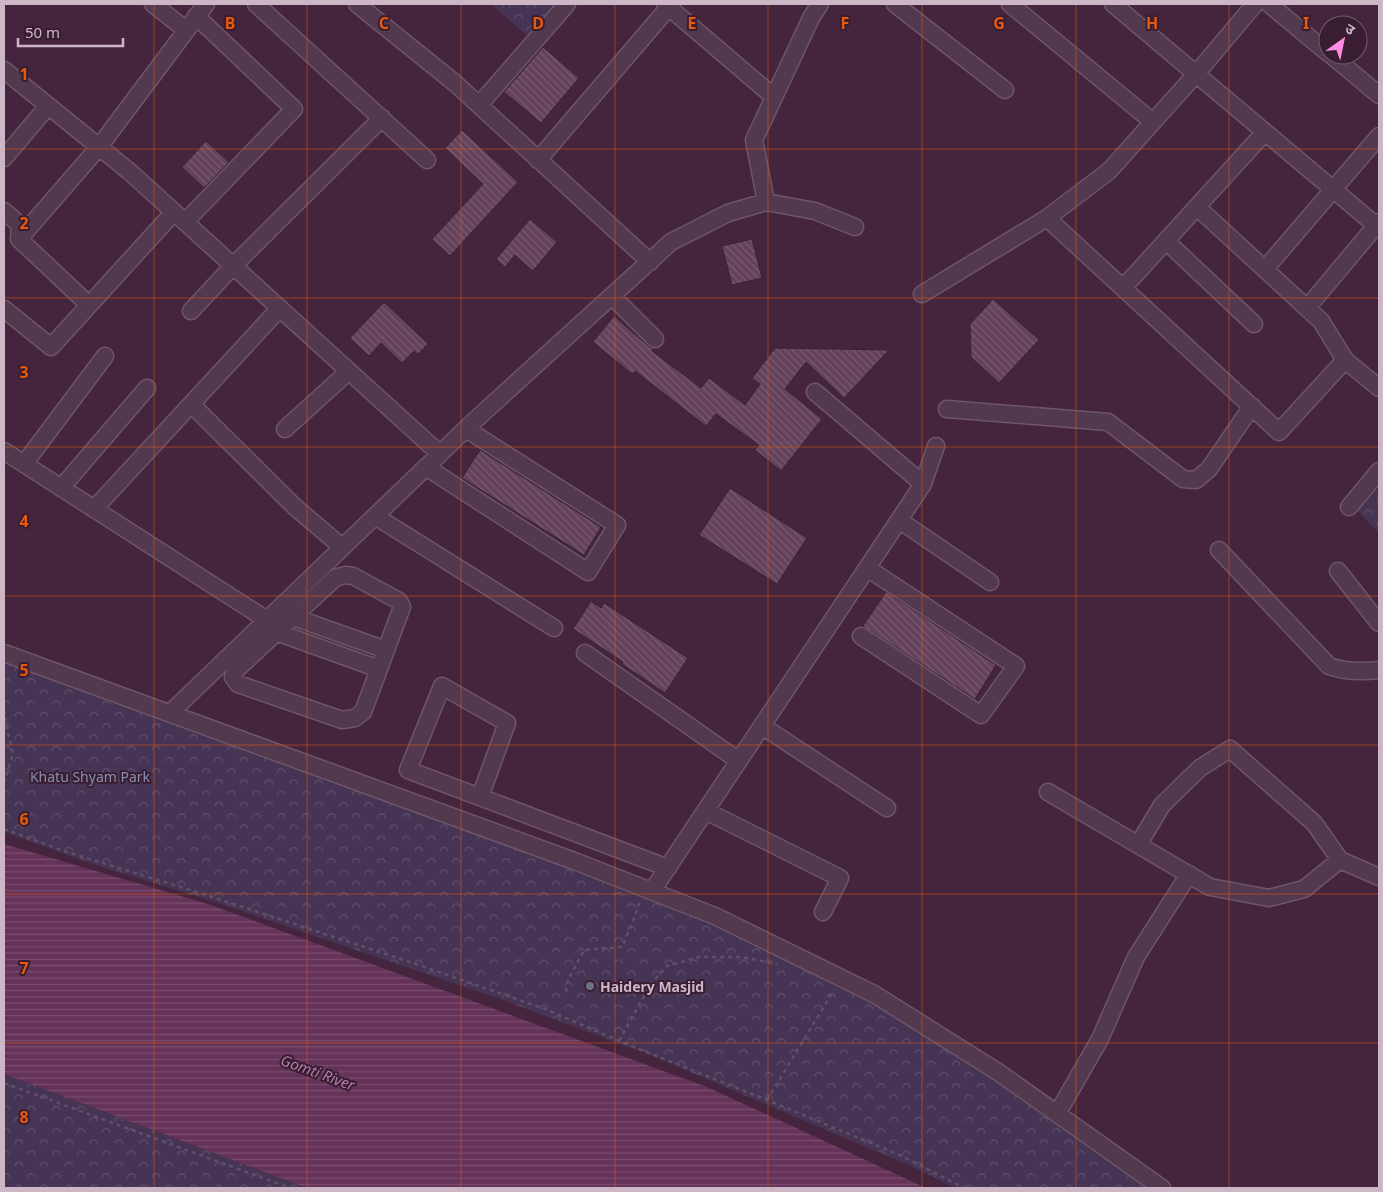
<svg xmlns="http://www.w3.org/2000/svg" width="1383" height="1192" font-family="'Noto Sans','Noto Sans Devanagari',sans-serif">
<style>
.park{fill:url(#park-crowns)}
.water{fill:url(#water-rules)}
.building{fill:url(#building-back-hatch);stroke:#3b2034}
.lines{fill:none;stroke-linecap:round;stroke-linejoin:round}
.minor-casing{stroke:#6e5567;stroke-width:19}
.path{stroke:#634e69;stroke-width:2.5;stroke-dasharray:4 4;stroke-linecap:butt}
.minor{stroke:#53394d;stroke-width:16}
.grid{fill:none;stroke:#e8590c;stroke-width:1;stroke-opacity:0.55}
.worship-dot{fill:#6b7280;stroke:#391e32;stroke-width:2}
.labels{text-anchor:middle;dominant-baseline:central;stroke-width:4;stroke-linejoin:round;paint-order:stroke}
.park-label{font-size:14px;fill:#898eb2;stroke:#391e32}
.poi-label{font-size:14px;font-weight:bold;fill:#cdb7c7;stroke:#391e32;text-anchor:start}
.water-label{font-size:15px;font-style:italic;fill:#b67caa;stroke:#391e32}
.grid-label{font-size:16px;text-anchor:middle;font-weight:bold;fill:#e8590c;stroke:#391e32;stroke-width:4;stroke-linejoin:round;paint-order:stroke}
</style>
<defs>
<pattern id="park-crowns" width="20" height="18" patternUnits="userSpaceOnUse" patternTransform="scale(1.25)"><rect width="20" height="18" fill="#463455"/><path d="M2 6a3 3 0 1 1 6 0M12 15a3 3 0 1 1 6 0" fill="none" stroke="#604f6c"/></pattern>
<pattern id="water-rules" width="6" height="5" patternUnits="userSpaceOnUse" patternTransform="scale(1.25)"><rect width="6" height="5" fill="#653259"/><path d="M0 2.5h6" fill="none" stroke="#7a4d6f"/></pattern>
<pattern id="building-back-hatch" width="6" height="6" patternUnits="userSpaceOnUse" patternTransform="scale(1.25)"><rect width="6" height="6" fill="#64415c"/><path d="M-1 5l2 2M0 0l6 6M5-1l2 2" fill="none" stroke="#795a72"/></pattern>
</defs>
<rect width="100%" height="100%" fill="#44253d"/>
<path class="park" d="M491,4h70l-31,34z
M1379,484v49l-22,-23z
M4,659l651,237 222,106 121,75 155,111h-199l-34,-18 -265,-113 -158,-59 -273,-93 -128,-40 -92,-33z
M4,1074l303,114h-303z"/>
<path class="water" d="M4,844l204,60 499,183 219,101h-619l-303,-114z"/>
<path class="building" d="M543,47l36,31 -38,45 -37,-31z
M462,130l56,52 -68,74 -18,-17 51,-55 -38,-36z
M206,141l23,21 -25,26 -22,-21z
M530,219l27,23 -24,29 -18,-16 -10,12 -9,-8z
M752,239l10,39 -30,7 -10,-39z
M993,299l46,41 -40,43 -28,-26 -1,-33z
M384,302l44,42 -10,10 -4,-3 -12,12 -21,-20 -12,13 -19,-18z
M614,316l34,30 5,3 -1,2 49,37 8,-10 36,27 15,-21 -8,-6 23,-30 114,2 -45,48 -38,-36 -21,27 37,30 -41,52 -26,-21 4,-5 -43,-31 -10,12 -71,-55 -3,3 -39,-32z
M480,450l121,77 -17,28 -122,-77z
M730,488l77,50 -30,46 -78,-49z
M886,592l110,73 -21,34 -112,-73z
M591,601l10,7 3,-5 84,55 -23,35 -43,-29 1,-2 -50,-33z"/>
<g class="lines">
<defs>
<path id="minor" d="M153,4l33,26
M256,4l171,156
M357,4l99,80 194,178
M665,4l109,93
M895,4l110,86
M1010,4l143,118
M1113,4l266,224
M1269,4l59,49
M1331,55l48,40
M4,70l126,102 310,282
M479,105l88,-101
M4,158l44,-52
M538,160l131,-153
M766,202l-12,-62 57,-122 9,-14
M1197,207l124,114 24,39 34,28
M4,211l16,14 -1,14 70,66
M1047,218l232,214 66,-72
M185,222l109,-113 -98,-93
M19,239l80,-92 107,-143
M1166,241l88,83
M1265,269l114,-133
M1123,288l142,-156
M922,294l125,-76 62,-47 87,-97 59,-70
M612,296l43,43
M1307,308l72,-86
M4,309l47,38 123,-135
M191,311l42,-45 149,-148
M815,392l108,92
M191,404l104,103 47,40
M947,409l161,13 75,57 13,1 13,-11 43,-63
M285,429l64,-58
M4,451l263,169
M24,464l81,-108
M426,467l162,105 29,-47 -151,-96
M61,488l86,-100
M1349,507l30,-36
M94,509l186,-201
M375,516l179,112
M899,520l91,62
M1219,550l110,116c17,6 33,6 50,4
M1338,571l41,52
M345,575l8,1 46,25 3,6 -39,105 -8,6 -13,2 -104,-36 -5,-7 2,-6 100,-93z
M285,614l101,36
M268,629l111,40
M861,636l120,79 35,-49 -149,-98
M4,653l573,209 138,54 159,78 124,78 164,116
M585,653l154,108
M170,713l303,-291 198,-180 57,-29 38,-11 49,9 40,16
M762,726l125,82
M1048,792l162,95 59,11 35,-9 36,-29 39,17
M480,797l27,-74 -65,-37 -34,84 260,98
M706,811l134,67 -17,34
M1138,845l24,-40 38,-37 30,-19 84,74 26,37
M652,891l271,-407 13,-38
M1057,1114l43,-75 36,-82 53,-83"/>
</defs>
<use href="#minor" class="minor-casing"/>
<path class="path" d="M4,710l2,15 -2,-1
M4,783l9,-29 -7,-29
M4,829l63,23 136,42 210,69 132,46 79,34 143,57 135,56 62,32
M566,992l2,-12 16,-30 38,-3 10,-23 8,-23
M619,1041l33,-59 15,-16 32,-9h43l35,7
M4,1083l286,105
M767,1100l67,-110"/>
<use href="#minor" class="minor"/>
</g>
<path class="grid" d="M154,4v1184M307,4v1184M461,4v1184M615,4v1184M768,4v1184M922,4v1184M1076,4v1184M1229,4v1184M4,149h1375M4,298h1375M4,447h1375M4,596h1375M4,745h1375M4,894h1375M4,1043h1375"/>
<circle class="worship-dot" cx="590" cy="986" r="5"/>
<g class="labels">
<g class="park-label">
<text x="90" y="776">Khatu Shyam Park</text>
</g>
<g class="poi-label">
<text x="600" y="986">Haidery Masjid</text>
</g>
<g class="water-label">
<text transform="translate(318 1072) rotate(20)">Gomti River</text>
</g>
</g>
<g class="grid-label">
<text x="230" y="29">B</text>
<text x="384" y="29">C</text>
<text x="538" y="29">D</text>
<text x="692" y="29">E</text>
<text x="845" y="29">F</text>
<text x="999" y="29">G</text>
<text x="1152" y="29">H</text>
<text x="1306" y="29">I</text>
<text x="24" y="80">1</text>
<text x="24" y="229">2</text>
<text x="24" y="378">3</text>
<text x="24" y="527">4</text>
<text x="24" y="676">5</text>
<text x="24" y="825">6</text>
<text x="24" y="974">7</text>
<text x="24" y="1123">8</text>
</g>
<rect width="1383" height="1192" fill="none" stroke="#cdb7c7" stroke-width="10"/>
<g transform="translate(1343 40) rotate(33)"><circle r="24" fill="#391e32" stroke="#745b6e"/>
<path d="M0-4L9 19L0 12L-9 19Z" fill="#ff8ae0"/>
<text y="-8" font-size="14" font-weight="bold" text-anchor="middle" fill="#cdb7c7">उ</text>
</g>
<path d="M18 38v8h105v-8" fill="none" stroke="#cdb7c7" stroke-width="2.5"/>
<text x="25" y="38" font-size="15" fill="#cdb7c7" stroke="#391e32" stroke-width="4" paint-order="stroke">50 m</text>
</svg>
